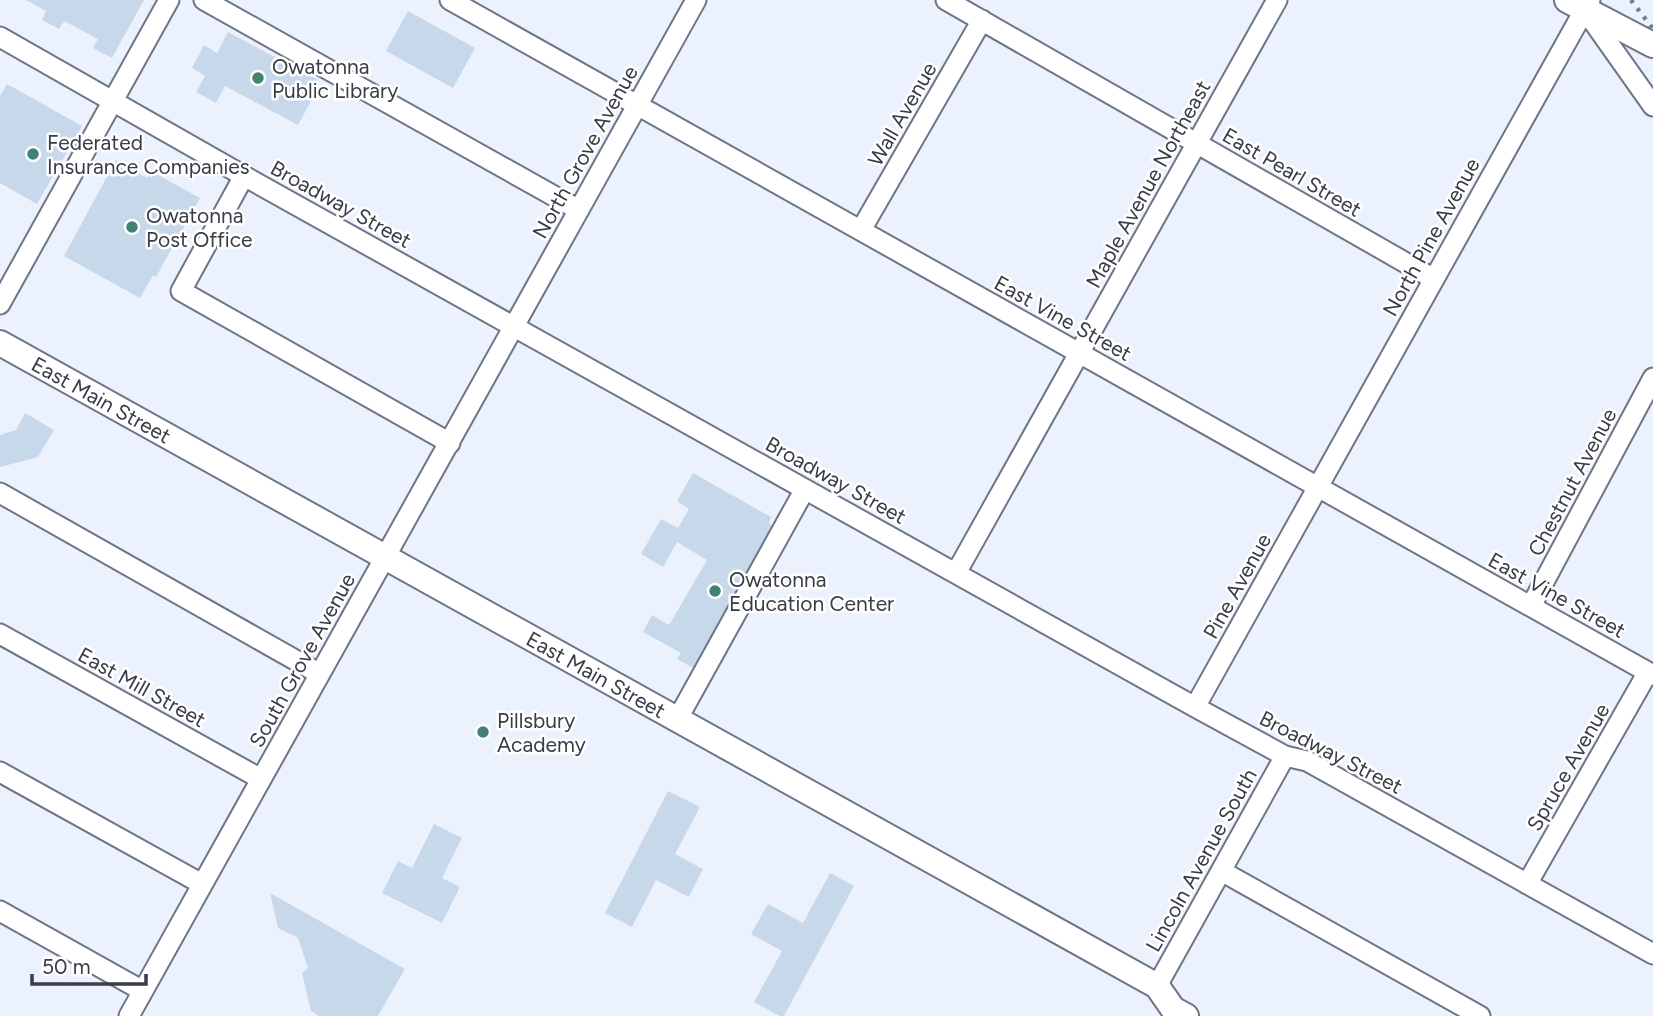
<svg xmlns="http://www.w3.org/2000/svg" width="1653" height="1016" font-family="Figtree,sans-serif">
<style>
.building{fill:#c8d8eb}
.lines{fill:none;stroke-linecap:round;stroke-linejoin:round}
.minor-casing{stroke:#6f7588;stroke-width:23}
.major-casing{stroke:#6f7588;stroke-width:28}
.minor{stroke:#fff;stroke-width:19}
.major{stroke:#fff;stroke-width:24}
.rail{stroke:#797d88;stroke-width:4.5;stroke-dasharray:3.5 7;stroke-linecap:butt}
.poi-dot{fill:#418272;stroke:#fff;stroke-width:2.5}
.labels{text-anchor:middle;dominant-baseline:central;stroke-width:5;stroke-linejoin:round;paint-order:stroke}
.poi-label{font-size:21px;fill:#393c45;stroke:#fff;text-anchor:start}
.street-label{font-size:21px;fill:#393c45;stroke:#fff}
</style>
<rect width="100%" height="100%" fill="#ecf1fe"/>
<path class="building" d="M26,0h118l-32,58 -19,-10 5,-9 -34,-18 -5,8 -17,-9 4,-9z
M408,11l67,37 -22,40 -67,-37z
M228,32l90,48 -10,19 3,2 -13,24 -73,-39 -9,17 -20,-11 9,-16 -13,-8 12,-23 13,8z
M7,84l75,42 -45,78 -37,-21v-87z
M116,160l31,18 4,-7 49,27 -44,79 -3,-2 -13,23 -76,-42z
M25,413l29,17 -16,27 -38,10v-32l16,-5z
M693,473l78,44 -2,7 7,3 -81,142 -18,-10 4,-6 -38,-21 9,-17 17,10 38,-65 -30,-18 -14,25 -22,-13 20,-35 17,9 11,-19 -12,-8z
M668,791l32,16 -25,47 28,15 -14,28 -33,-17 -24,47 -27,-14z
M434,824l28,14 -20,40 18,9 -18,36 -60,-30 16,-32 14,7z
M830,873l24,13 -70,130h-4l-26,-14 28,-51 -31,-17 17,-30 35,19z
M270,893l135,76 -27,47h-59l-8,-5 -9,-38 6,-5 -10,-30 -20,-10z"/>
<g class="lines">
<defs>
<path id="minor" d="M204,0l375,210
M450,0l1203,675
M946,0l488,279
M1585,10l68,96
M0,37l244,139 951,531 90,49 22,5 346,193
M244,176l-63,115 269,152
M861,230l121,-210
M0,304l169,-304
M0,493l320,181
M956,573l321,-573
M1531,606l122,-228
M0,634l261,145
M1195,707l395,-707
M677,720l128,-231
M0,772l202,112
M1223,872l257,144
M1527,884l121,-212
M0,911l143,80
M1157,986l128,-230
M129,1016l567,-1016"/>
<g id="major">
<path d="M1567,0l86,45"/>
<path id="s1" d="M0,343l1157,643 16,23 13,7"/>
</g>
</defs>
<use href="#minor" class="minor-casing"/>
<use href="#major" class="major-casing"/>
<use href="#minor" class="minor"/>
<use href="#major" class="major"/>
<path class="rail" d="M1631,0l22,29"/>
</g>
<g class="poi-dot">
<circle cx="258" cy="78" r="7"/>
<circle cx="33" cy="154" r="7"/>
<circle cx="132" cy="227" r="7"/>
<circle cx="715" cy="591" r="7"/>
<circle cx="483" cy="732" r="7"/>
</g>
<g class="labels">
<g class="poi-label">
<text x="272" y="66">Owatonna<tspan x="272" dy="24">Public Library</tspan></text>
<text x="47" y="142">Federated<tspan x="47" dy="24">Insurance Companies</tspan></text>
<text x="146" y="215">Owatonna<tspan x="146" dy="24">Post Office</tspan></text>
<text x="729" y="579">Owatonna<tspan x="729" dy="24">Education Center</tspan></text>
<text x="497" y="720">Pillsbury<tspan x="497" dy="24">Academy</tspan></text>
</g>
<g class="street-label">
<text transform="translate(902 114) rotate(-60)">Wall Avenue</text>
<text transform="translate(585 152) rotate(-61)">North Grove Avenue</text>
<text transform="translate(1292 172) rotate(30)">East Pearl Street</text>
<text transform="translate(1148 184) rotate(-61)">Maple Avenue Northeast</text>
<text transform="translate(341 204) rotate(29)">Broadway Street</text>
<text transform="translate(1431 237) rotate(-61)">North Pine Avenue</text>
<text transform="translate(1063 318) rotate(29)">East Vine Street</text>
<text stroke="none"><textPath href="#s1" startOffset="116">East Main Street</textPath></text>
<text transform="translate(836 480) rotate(29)">Broadway Street</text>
<text transform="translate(1572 482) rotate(-62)">Chestnut Avenue</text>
<text transform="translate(1237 586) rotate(-61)">Pine Avenue</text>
<text transform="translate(1557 595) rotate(29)">East Vine Street</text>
<text transform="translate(302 660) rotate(-61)">South Grove Avenue</text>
<text stroke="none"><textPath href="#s1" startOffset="682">East Main Street</textPath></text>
<text transform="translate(142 687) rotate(29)">East Mill Street</text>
<text transform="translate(1331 752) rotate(27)">Broadway Street</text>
<text transform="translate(1568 767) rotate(-60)">Spruce Avenue</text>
<text transform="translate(1201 860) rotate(-61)">Lincoln Avenue South</text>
</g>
</g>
<path d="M32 974v10h114v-10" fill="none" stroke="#393c45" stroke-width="3.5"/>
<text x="42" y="974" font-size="21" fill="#393c45" stroke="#ffffff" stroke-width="5" paint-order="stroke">50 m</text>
</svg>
